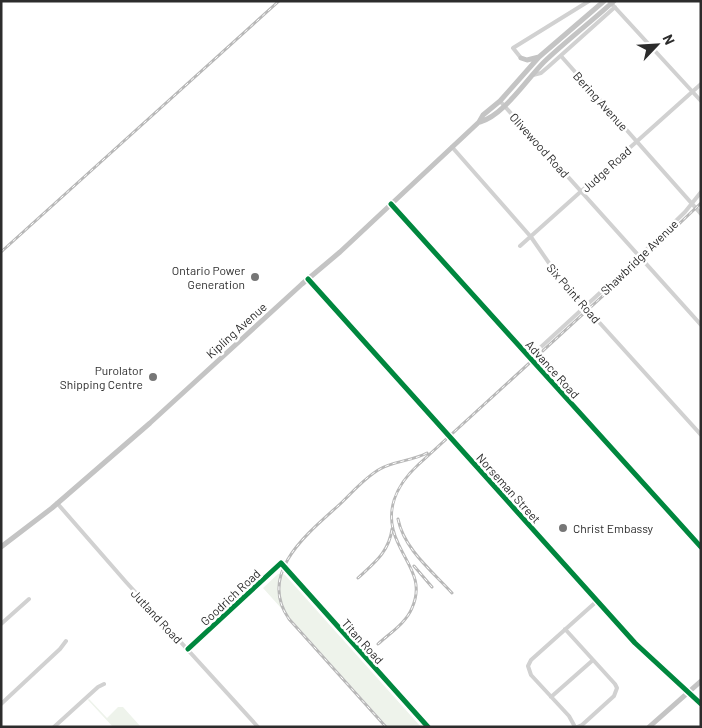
<svg xmlns="http://www.w3.org/2000/svg" width="702" height="728" font-family="Barlow,sans-serif">
<style>
.green{fill:#eef3eb}
.lines{fill:none;stroke-linecap:round;stroke-linejoin:round}
.minor{stroke:#d1d1d1;stroke-width:4}
.major{stroke:#c4c4c4;stroke-width:5}
.rail-casing{stroke:#b8b8b8;stroke-width:3}
.rail{stroke:#fff;stroke-width:1;stroke-dasharray:4;stroke-linecap:butt}
.cycleway-casing{stroke:#fff;stroke-width:8}
.cycleway{stroke:#00873e;stroke-width:5}
.poi-dot{fill:#767676;stroke:#fff;stroke-width:2}
.labels{text-anchor:middle;dominant-baseline:central;stroke-width:5;stroke-linejoin:round;paint-order:stroke}
.street-label{font-size:12px;fill:#2c2c2c;stroke:#fff}
.poi-label{font-size:12px;fill:#2c2c2c;stroke:#fff;text-anchor:end}
</style>
<rect width="100%" height="100%" fill="#fff"/>
<path class="green" d="M282,573l3,2 136,152h-33l-125,-139 15,-14z
M89,699l18,19 11,-11h5l18,20h-28l-25,-27z"/>
<g class="lines">
<path class="minor" d="M609,1l92,100
M561,56l140,158
M521,58l-8,-10 76,-47
M533,75l8,-2 7,-6 67,-60
M500,101l201,224
M452,147l79,90 29,42 141,156
M391,204l310,343
M520,246l181,-162
M308,279l327,364 66,61
M529,358l110,-101 46,-45 16,-20
M57,503l69,79 132,145
M1,624l28,-25
M565,629l50,55 2,4 -3,8 -32,29 -5,2
M188,649l93,-86 147,164
M551,697l42,-37
M1,704l59,-55 6,-8
M54,727l44,-40 6,-3
M575,727l-6,-11 -38,-41 -3,-9 3,-6 66,-59"/>
<path class="major" d="M521,58l6,2 12,-3
M480,122c24,-7 46,-42 64,-60 22,-21 47,-40 70,-61
M1,547l51,-39 98,-85 152,-139 38,-32 139,-130 4,-7 17,-14 39,-44 65,-56
M649,727l52,-46"/>
<defs>
<path id="rail" d="M1,252l278,-251
M398,519c6,30 34,52 54,74
M414,566l18,21
M358,578c16,-15 31,-26 34,-49
M378,644c12,-11 28,-21 34,-36 12,-27 -4,-42 -14,-65 -15,-31 -2,-58 21,-79l198,-181 84,-80
M386,727l-97,-108c-32,-46 19,-86 50,-114 13,-12 25,-27 41,-36 14,-8 32,-8 47,-16"/>
</defs>
<use href="#rail" class="rail-casing"/>
<use href="#rail" class="rail"/>
<defs>
<path id="cycleway" d="M391,204l310,343
M308,279l327,364 66,61
M188,649l93,-86 147,164"/>
</defs>
<use href="#cycleway" class="cycleway-casing"/>
<use href="#cycleway" class="cycleway"/>
</g>
<g class="poi-dot">
<circle cx="255" cy="277" r="5"/>
<circle cx="153" cy="377" r="5"/>
<circle cx="563" cy="528" r="5"/>
</g>
<g class="labels">
<g class="street-label">
<text transform="translate(601 101) rotate(48)">Bering Avenue</text>
<text transform="translate(540 145) rotate(48)">Olivewood Road</text>
<text transform="translate(606 169) rotate(-42)">Judge Road</text>
<text transform="translate(639 257) rotate(-44)">Shawbridge Avenue</text>
<text transform="translate(574 293) rotate(49)">Six Point Road</text>
<text transform="translate(236 330) rotate(-42)">Kipling Avenue</text>
<text transform="translate(553 369) rotate(48)">Advance Road</text>
<text transform="translate(509 488) rotate(48)">Norseman Street</text>
<text transform="translate(230 597) rotate(-43)">Goodrich Road</text>
<text transform="translate(157 616) rotate(47)">Jutland Road</text>
<text transform="translate(363 641) rotate(48)">Titan Road</text>
</g>
<g class="poi-label">
<text x="245" y="270">Ontario Power<tspan x="245" dy="14">Generation</tspan></text>
<text x="143" y="370">Purolator<tspan x="143" dy="14">Shipping Centre</tspan></text>
<text x="573" y="528" text-anchor="start">Christ Embassy</text>
</g>
</g>
<rect width="702" height="728" fill="none" stroke="#2c2c2c" stroke-width="5"/>
<g transform="translate(657 45) rotate(65)" stroke="#ffffff" stroke-width="4" paint-order="stroke">
<path d="M0-4L9 19L0 12L-9 19Z" fill="#2c2c2c"/>
<text y="-8" font-size="14" font-weight="bold" text-anchor="middle" fill="#2c2c2c">N</text>
</g>
</svg>
